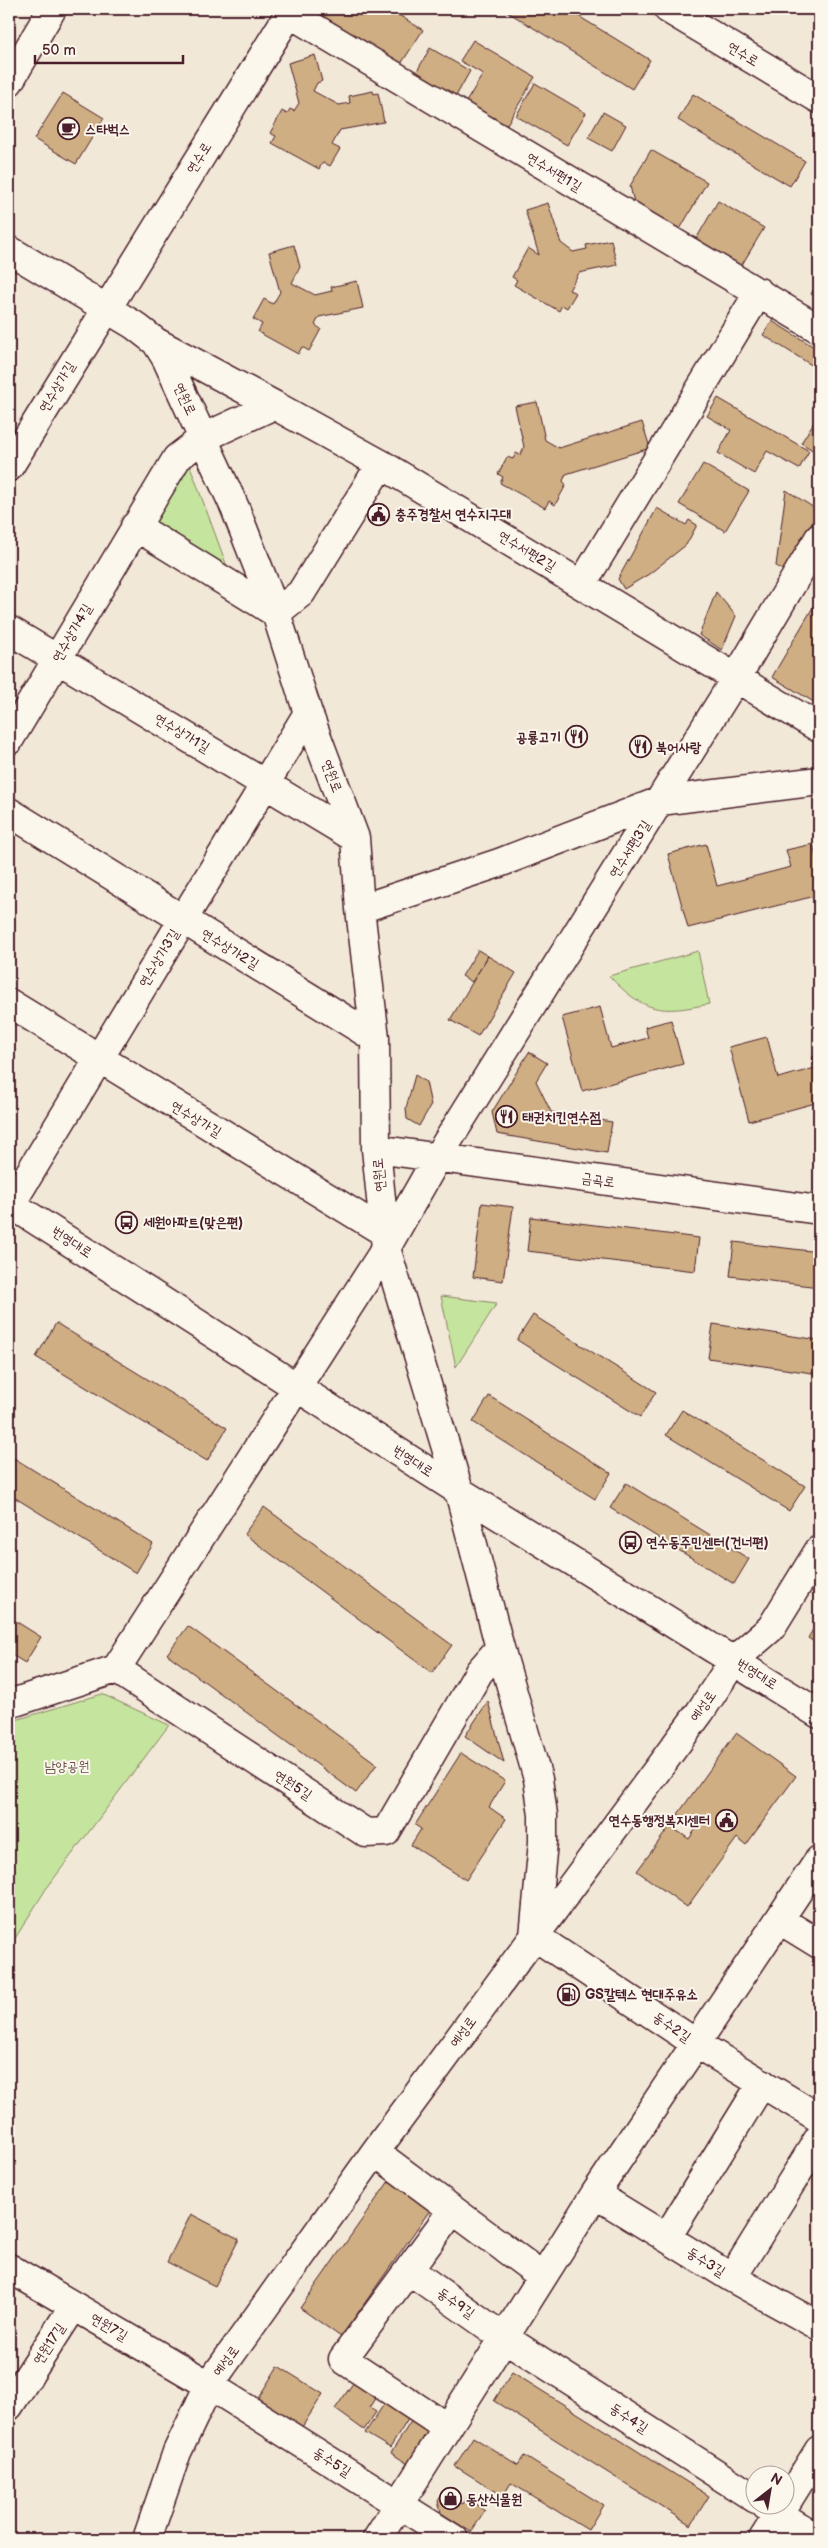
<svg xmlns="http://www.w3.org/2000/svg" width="828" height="2548" font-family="'Balsamiq Sans','Poor Story',sans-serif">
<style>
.green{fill:#c5e59e;stroke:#888264}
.building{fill:#ceae82;stroke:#4a1f2b}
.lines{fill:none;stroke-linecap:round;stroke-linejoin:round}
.minor-casing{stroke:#4a1f2b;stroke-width:31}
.minor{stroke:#fbf7ec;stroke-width:28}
.labels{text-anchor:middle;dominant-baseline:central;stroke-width:4;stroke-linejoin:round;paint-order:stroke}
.street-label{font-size:14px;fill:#4a1f2b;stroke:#fbf7ec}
.poi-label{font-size:14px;font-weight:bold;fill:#4a1f2b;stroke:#fbf7ec;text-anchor:start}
.park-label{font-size:14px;fill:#695048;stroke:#fbf7ec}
</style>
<rect width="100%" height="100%" fill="#f2e8d7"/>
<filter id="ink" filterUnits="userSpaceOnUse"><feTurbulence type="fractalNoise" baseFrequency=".02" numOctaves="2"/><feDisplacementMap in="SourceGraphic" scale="10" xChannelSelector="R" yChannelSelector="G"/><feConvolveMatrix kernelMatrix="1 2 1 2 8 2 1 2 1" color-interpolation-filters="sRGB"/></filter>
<g filter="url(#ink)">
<path class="green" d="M184,463l6,3 38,103 -76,-41v-12z
M698,951l11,53c-49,10 -64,9 -100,-28z
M441,1296l56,7 -41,64z
M102,1694l67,31 -123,164 -37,59v-226z"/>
<path class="building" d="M369,9h20l34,21 -24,37 -89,-56 55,4z
M503,9h64l83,51 -18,29z
M801,9h18v11z
M473,40l62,37 -29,49 -40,-24 17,-28 -23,-13z
M430,48l40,23 -14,25 -40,-23z
M315,55l7,26 -5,2 -4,8 26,14 11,-2 -1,-7 24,-5 1,3 4,-1 6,29 -44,8 -8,15 8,4 -10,17 -7,-4 -4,7 -47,-26 4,-7 -6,-3 12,-22 5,3 3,-5 4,2 5,-8 -11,-40z
M535,83l51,30 -19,32 -51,-29z
M63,93l41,25 -28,46 -42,-25z
M693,94l112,67 -15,25 -112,-66z
M603,112l23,13 -14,26 -24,-13z
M651,150l56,32 -28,49 -44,-25 -5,-20z
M718,201l46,27 -24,40 -45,-27z
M548,203l13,40 12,9 14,-3 -1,-4 25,-5 6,25 -38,8 -10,17 7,3 -9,15 -5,-3 -3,6 -45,-26 3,-5 -5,-3 16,-29 11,7 -14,-45z
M294,245l6,22 -8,16 23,12 17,-4 -1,-4 26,-6 6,27 -44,9 -4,8 6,4 -12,22 -7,-4 -4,7 -40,-22 4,-8 -9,-5 11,-20 9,5 7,-12 -11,-40z
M819,280v19l-8,-5z
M772,321l47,29v5l-6,11 -50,-31z
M718,398l91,53 -10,18 -32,-18 -13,23 -36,-21 13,-23 -24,-14z
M537,402l8,38 14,8 83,-26 8,26 -84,26 -3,7 3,4 -11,20 -6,-4 -4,7 -45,-25 3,-6 -5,-3 9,-17 6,2 3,-6 4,2 4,-8 -9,-41z
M819,414v40l-18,-11z
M703,464l46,27 -24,40 -46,-27z
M786,490l33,21 -35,60 -8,-5z
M657,508l29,17 3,-5 8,5 -11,20 -37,29 -25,15 -6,-10z
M716,592l20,24 -14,34 -23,-15z
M819,597v108l-47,-28z
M706,844l11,42 74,-19 -5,-17 27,-6 6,25v26l-131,33 -20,-74z
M478,950l10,6 -16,26 -10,-6z
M488,956l28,17 -38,63 -28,-16z
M600,1007l11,41 37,-10 -3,-11 26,-7 12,44 -101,27 -20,-74z
M767,1037l11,41 37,-10 -3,-11 7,-2v47l-70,19 -20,-74z
M529,1052l18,11 -11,18 15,31 61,10 -5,31 -110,-19 -5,-22z
M415,1075l11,7 5,23 -12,21 -12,-7 -1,-11z
M482,1203l31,4 -10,74 -30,-4z
M531,1217l168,21 -4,33 -168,-20z
M734,1242l85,10v35l-89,-11z
M533,1315l123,77 -16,25 -123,-77z
M56,1323l171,105 -20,33 -171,-104z
M713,1324l106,16v34l-111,-16z
M489,1396l122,77 -16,26 -122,-77z
M682,1410l123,76 -16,25 -123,-76z
M9,1455l144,89 -17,29 -127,-79z
M626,1483l123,76 -15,25 -124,-76z
M264,1507l188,138 -20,28 -188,-139z
M9,1617l32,20 -16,26 -16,-10z
M819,1619v26l-11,-7z
M188,1626l189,138 -21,29 -189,-139z
M488,1701l16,62 -39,-27z
M736,1733l60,43 -50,69 -9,-7 -50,69 -50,-36 33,-45 19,13 8,-12 -19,-13z
M461,1753l44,28 -16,26 17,12 -40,61 -55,-35 10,-16 -6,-4z
M389,2181l41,29 -89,127 -41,-29z
M191,2214l48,25 -24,47 -48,-24z
M278,2366l45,28 -21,33 -45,-27z
M512,2372l197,124 -18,29 -197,-124z
M358,2376l22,16 -10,16 6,4 -12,18 -29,-21z
M388,2398l24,15 -22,35 -25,-15z
M415,2415l16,17 -15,37 -25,-16z
M473,2437l45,28 6,-9 79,49 -15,25 -77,-47 -8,13 -48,-30z
M444,2491l19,13 4,-6 18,13 -14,21 -30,-19 -3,-12z"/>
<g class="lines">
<defs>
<path id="minor" d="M668,9l151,90
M289,13l530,316
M9,82l43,-73
M9,250l125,75 22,17 10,16 69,150 41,105 32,100 47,125 5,71 15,129 1,111 10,99 73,243 41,157 38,131 5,36v27l-9,94
M156,342l118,63
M9,467l283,-458
M135,526l141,87 25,-20 80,-129
M582,584l177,-292
M9,630l346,208
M9,740l168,-282 26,-20 71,-33 107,59 438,264
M9,812l366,226
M360,909l139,-46 161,-62 159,-20
M9,1003l375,229
M376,1149l443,61
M9,1203l450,288 360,223
M11,1204l297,-491
M116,1669l270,-421 51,-90 299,-480 83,-140
M116,1669l250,164 20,-1 93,-160 21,-24
M9,1704l107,-35
M780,1920l39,24
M534,1936l163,108 122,74
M375,2152l167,124
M595,2194l137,84 87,48
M667,2237l95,-154
M9,2268l200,117 245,154
M409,2270l94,67 253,162
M732,2278l87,-140
M9,2406l64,-99
M446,2427l-103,-68 109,-148
M786,2503l33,-53
M766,2506l53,33
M147,2539l30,-87 32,-67 166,-233 325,-440 34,-52 37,-32 48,-78
M377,2539l218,-345 224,-334
M763,2539l21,-33"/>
</defs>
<use href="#minor" class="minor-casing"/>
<use href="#minor" class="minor"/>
</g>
</g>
<defs>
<symbol id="cafe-ring" viewBox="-11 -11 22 22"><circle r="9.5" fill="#fbf7ec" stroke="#4a1f2b" stroke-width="1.5"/><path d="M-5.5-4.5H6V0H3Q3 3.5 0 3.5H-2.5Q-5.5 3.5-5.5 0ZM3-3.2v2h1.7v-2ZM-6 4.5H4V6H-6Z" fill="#4a1f2b"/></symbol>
<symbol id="civic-ring" viewBox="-11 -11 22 22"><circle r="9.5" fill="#fbf7ec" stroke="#4a1f2b" stroke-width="1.5"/><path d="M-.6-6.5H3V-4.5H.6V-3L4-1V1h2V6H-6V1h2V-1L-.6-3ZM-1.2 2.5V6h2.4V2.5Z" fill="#4a1f2b"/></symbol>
<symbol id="restaurant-ring" viewBox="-11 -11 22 22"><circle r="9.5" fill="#fbf7ec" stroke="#4a1f2b" stroke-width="1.5"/><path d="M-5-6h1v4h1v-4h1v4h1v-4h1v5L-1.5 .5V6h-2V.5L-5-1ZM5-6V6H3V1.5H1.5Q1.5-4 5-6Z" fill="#4a1f2b"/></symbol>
<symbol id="bus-ring" viewBox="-11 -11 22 22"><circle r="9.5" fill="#fbf7ec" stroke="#4a1f2b" stroke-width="1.5"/><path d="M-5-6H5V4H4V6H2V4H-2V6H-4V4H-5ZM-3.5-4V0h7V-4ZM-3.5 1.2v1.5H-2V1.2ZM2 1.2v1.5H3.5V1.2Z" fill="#4a1f2b"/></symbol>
<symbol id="fuel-ring" viewBox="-11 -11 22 22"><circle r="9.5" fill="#fbf7ec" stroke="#4a1f2b" stroke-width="1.5"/><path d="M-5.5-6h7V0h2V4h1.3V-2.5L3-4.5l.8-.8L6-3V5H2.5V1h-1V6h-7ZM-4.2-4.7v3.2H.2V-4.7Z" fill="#4a1f2b"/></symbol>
<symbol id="shop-ring" viewBox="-11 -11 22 22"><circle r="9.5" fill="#fbf7ec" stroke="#4a1f2b" stroke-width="1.5"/><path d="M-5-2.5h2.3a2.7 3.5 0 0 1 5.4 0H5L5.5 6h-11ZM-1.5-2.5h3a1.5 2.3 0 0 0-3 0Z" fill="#4a1f2b"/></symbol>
</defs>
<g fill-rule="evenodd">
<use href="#cafe-ring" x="56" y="116" width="25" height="25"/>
<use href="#civic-ring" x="366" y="502" width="25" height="25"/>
<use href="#restaurant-ring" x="564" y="724" width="25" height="25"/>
<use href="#restaurant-ring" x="628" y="734" width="25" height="25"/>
<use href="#restaurant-ring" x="494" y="1104" width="25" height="25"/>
<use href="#bus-ring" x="114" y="1210" width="25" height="25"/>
<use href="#bus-ring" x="618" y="1530" width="25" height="25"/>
<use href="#civic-ring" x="714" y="1808" width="25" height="25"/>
<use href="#fuel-ring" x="556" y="1982" width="25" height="25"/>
<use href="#shop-ring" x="438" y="2486" width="25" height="25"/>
</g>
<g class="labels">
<g class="street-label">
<text transform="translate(743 54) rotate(31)">연수로</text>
<text transform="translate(199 158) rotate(-58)">연수로</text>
<text transform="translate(554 172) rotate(31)">연수서편1길</text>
<text transform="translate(57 387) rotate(-59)">연수상가길</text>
<text transform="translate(185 399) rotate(65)">연원로</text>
<text transform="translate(527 551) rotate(31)">연수서편2길</text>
<text transform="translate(72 633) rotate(-60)">연수상가4길</text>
<text transform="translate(182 733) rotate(31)">연수상가1길</text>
<text transform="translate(332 776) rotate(69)">연원로</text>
<text transform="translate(630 849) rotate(-58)">연수서편3길</text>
<text transform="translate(230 949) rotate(31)">연수상가2길</text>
<text transform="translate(159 958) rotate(-59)">연수상가3길</text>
<text transform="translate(196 1119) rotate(31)">연수상가길</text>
<text transform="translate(379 1175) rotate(-95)">연원로</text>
<text transform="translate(598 1180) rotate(8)">금곡로</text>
<text transform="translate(72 1242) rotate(33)">번영대로</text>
<text transform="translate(413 1461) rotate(33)">번영대로</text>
<text transform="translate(757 1674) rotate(32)">번영대로</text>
<text transform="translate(703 1706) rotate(-55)">예성로</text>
<text transform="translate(293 1785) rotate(33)">연원5길</text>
<text transform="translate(672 2027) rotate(34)">동수2길</text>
<text transform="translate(463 2032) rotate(-54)">예성로</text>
<text transform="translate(706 2262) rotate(32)">동수3길</text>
<text transform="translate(456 2303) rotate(35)">동수9길</text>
<text transform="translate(109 2327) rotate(30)">연원7길</text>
<text transform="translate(49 2344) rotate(-57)">연원17길</text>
<text transform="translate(226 2361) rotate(-54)">예성로</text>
<text transform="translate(629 2418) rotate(33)">동수4길</text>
<text transform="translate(332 2462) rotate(32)">동수5길</text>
</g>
<g class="poi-label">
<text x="85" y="129">스타벅스</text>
<text x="395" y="514">충주경찰서 연수지구대</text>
<text x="561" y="737" text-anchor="end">공룡고기</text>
<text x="656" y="747">북어사랑</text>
<text x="522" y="1117">태권치킨연수점</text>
<text x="143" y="1222">세원아파트(맞은편)</text>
<text x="646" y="1542">연수동주민센터(건너편)</text>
<text x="710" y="1820" text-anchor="end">연수동행정복지센터</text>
<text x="585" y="1994">GS칼텍스 현대주유소</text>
<text x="466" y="2499">동산식물원</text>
</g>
<g class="park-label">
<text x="67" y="1766">남양공원</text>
</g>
</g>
<rect width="828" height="2548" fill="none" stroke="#fbf7ec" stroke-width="30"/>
<rect x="15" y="15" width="798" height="2518" fill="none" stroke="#4a1f2b" stroke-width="2" filter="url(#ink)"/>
<g transform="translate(770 2490) rotate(31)"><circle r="24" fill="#fbf7ec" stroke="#b4a19f"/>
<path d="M0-4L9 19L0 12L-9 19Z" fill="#4a1f2b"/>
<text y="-8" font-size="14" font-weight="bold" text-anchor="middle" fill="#4a1f2b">N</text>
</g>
<path d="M35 55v8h148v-8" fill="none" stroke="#4a1f2b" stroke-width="2.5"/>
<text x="42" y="55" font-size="15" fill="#4a1f2b" stroke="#fbf7ec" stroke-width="4" paint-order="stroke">50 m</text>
</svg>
